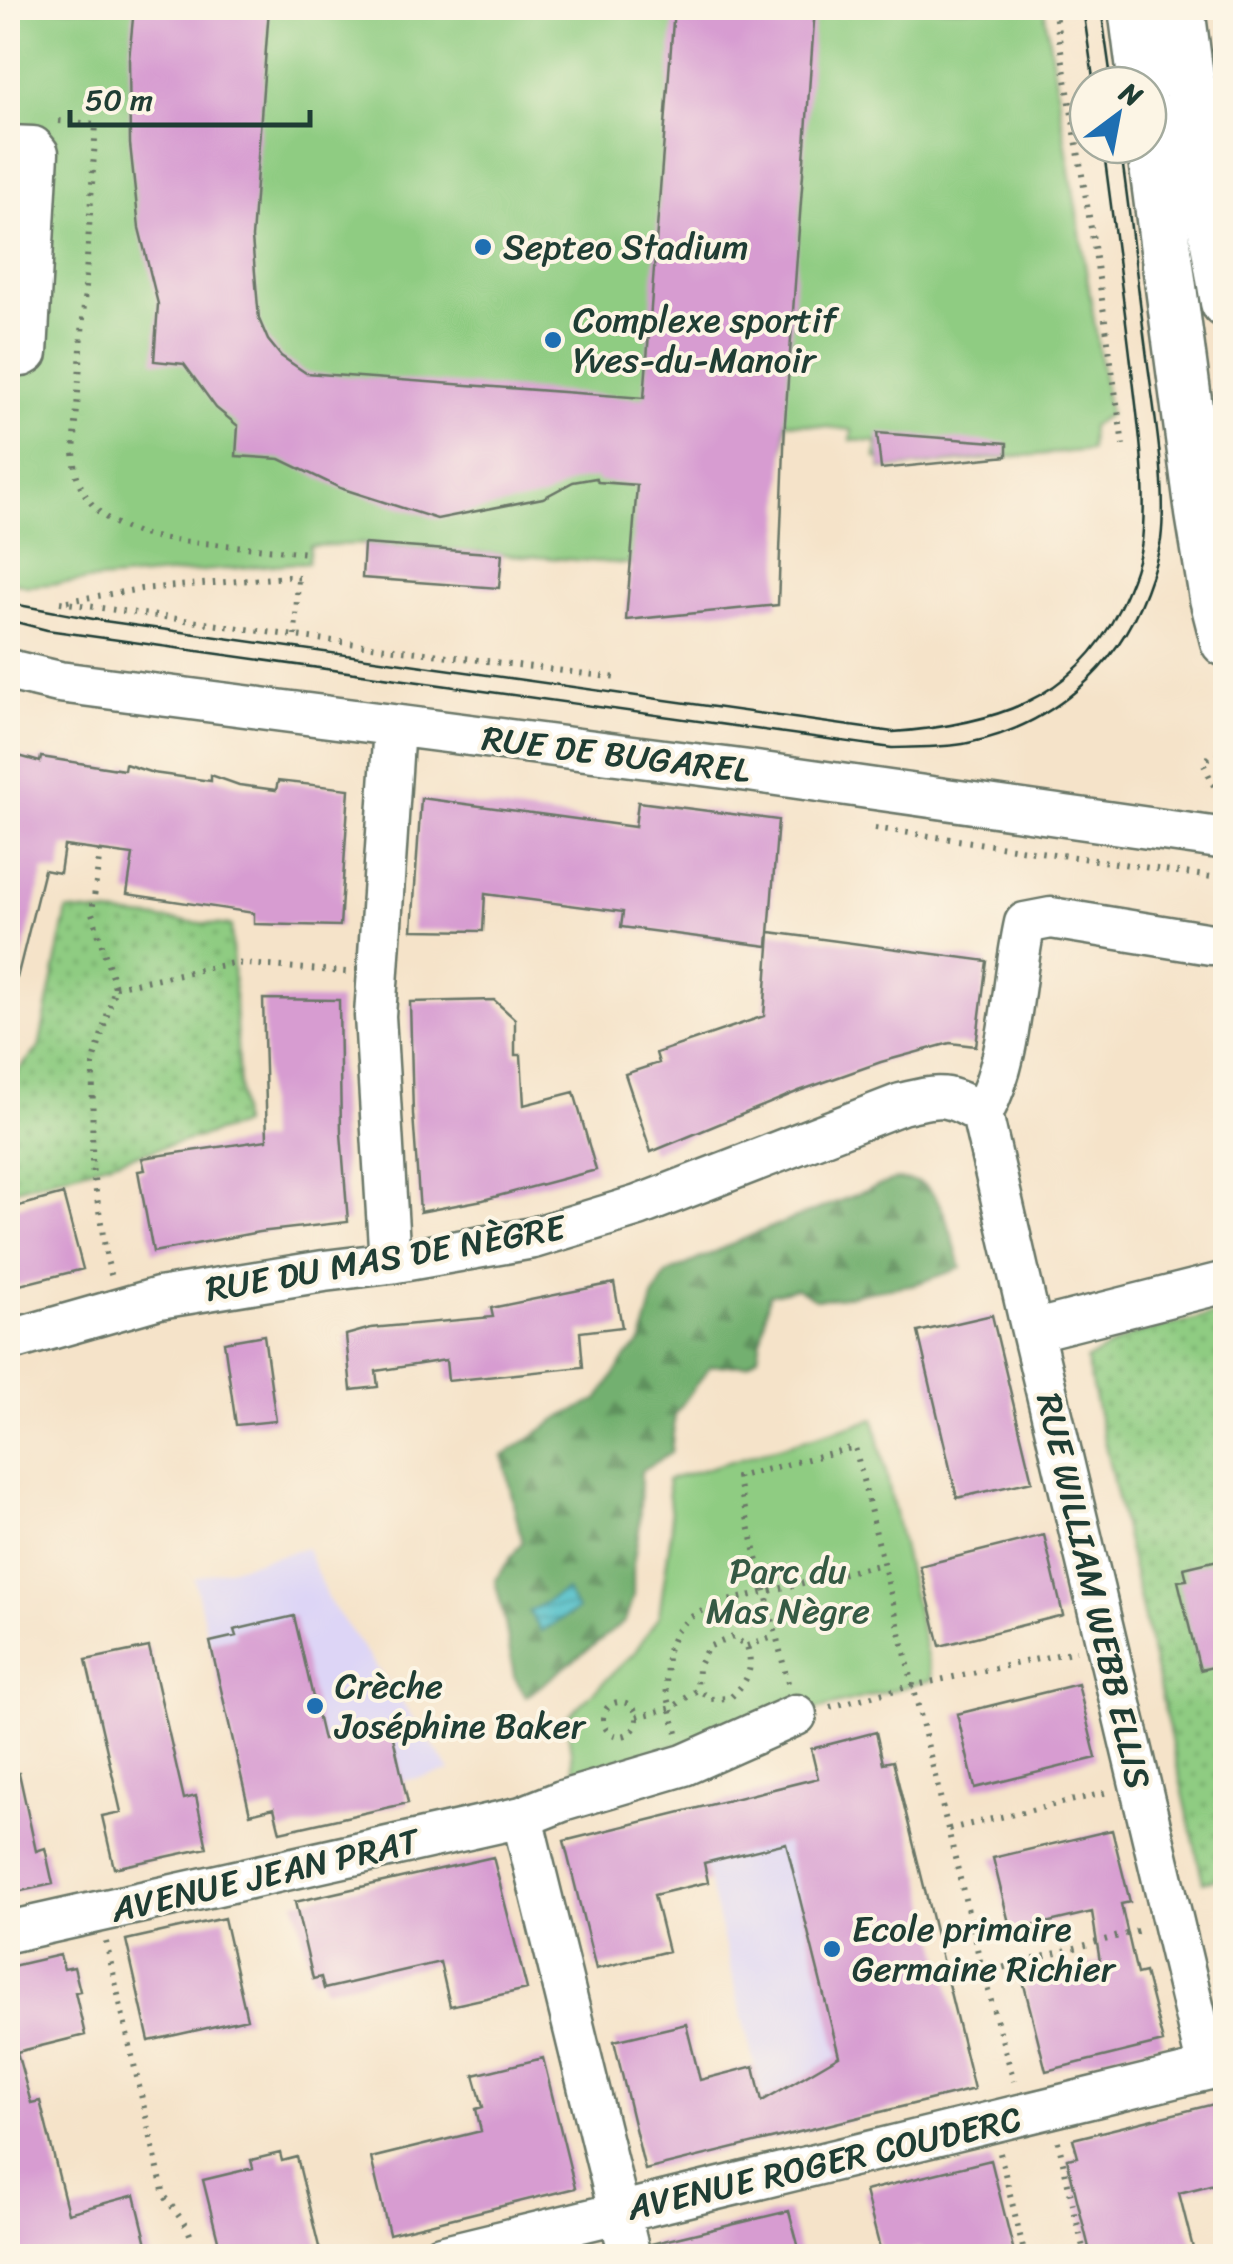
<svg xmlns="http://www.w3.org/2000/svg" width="1233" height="2264" font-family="Sriracha,sans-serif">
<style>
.built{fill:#ddd5f6}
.grass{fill:url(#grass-dots);stroke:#57845b;stroke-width:2.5}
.forest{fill:url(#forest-firs);stroke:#497652;stroke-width:2.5}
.park{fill:#8fcc82;stroke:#57845b;stroke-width:2.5}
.water{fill:url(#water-rules);stroke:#3a7f7f;stroke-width:2.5}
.building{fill:#d79cd1}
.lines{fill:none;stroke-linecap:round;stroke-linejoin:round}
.minor-casing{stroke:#6a7768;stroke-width:45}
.major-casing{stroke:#6a7768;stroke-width:55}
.path{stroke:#6a7768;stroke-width:6;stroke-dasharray:2.5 8;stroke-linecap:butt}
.minor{stroke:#fff;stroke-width:40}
.major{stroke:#fff;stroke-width:50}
.tram{stroke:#1f3d34;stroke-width:2.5}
.poi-dot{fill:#1f6fb2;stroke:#fcf5e5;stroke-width:4}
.labels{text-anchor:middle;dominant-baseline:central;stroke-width:8;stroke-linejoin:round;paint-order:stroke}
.poi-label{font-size:35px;fill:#1f3d34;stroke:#fcf5e5;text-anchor:start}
.street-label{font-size:35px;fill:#1f3d34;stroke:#fcf5e5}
.park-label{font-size:35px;fill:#355a44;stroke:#fcf5e5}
</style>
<defs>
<pattern id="grass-dots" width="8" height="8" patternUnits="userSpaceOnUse" patternTransform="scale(2.5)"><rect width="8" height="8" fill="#8fcc82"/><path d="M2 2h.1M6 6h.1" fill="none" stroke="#74a76b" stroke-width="1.8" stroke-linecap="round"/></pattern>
<pattern id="forest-firs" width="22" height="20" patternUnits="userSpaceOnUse" patternTransform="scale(2.5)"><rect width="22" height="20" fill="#73b070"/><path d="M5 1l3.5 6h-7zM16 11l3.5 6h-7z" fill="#5e905d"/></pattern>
<pattern id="water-rules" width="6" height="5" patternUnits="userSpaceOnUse" patternTransform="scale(2.5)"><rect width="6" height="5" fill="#54c1ca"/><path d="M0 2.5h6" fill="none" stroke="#459ea5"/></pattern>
</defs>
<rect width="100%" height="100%" fill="#fcf5e5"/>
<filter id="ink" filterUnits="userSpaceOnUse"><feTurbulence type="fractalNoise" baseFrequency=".01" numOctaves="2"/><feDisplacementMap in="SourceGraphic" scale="20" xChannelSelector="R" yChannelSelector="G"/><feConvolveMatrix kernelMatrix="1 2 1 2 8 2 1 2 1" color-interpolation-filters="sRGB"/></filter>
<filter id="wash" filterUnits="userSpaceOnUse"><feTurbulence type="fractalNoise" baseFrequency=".0048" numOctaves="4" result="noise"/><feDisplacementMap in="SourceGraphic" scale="40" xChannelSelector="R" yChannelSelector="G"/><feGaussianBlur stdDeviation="2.25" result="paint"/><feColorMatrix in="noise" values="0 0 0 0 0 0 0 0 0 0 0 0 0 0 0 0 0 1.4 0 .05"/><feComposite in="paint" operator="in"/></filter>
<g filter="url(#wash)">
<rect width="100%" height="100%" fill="#f5e3c9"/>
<path class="built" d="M307,1548l20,50 124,173 -48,10 5,21 -128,30 -6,-24 -24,6 -56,-236z
M876,1732l7,30 10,-1 81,328 -201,50 -82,-329 90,-10 16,-5 -3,-11 24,-6 -7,-29z"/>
<path class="grass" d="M67,910l164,16 10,199 -233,66v-110l31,-33z
M1225,1312v565l-22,5 -117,-522 46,-25z"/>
<path class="forest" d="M894,1180c7,1 18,0 25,3 25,10 35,61 42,85l-45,16 -47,7 -31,7 -23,1 -19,-11 -27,7 -11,61 -10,8 -38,2 -35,48 -4,39 -30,18 -2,58 -6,35v32l-8,25 -99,76 -12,-21 -9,-54 -10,-42 27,-38 -19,-86 60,-40 35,-16 29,-44 15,-14 11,-44 13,-24 91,-41z"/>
<path class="park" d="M8,8h1036l65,406 -18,12 -1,24 -209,19 -1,-11h-4l1,-16 -26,-2 1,-10 -66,-8 -6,57 -138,86 -278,-21 -54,2 -2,16 -281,24 -19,-6z
M874,1419l58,261 -358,92 -8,-54 68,-65 25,-37 13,-90 -5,-46z"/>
<path class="water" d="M566,1590l11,20 -36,21 -12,-19z"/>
<g id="blocks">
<path class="building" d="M134,8h135l-17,230 7,81 9,21 13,16 25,17 338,25 30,-390h141l-30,414 -7,183 -152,15 11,-135 -39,-3 -2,-4 -23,4 -30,16 -106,21 -97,-31 -60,-29 -44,-3 2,-30 -22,-18 -32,-44 -30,-3 4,-57 -19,-76 -9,-84 -1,-85z
M877,433l130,10v13l-126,13z
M364,544l138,10 -3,34 -137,-10z
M8,753l32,9 1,-5 83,13 1,-6 28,9 58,8v-6l28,10 37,5 2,-9 71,8 -9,137 -86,-2v-11l-127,-19 6,-39 -69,-9 -4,27 -16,-3 -27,108 -9,-1z
M421,798l214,29 3,-25 140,18 -10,126 -147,-19 2,-15 -138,-18 -2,37 -71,-1z
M770,932l217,29 -11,85 -26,-3 -69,19 -82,29 -148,61 -26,-78 34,-11 -3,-10 108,-37z
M263,999l76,1 2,133 7,89 -89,10 -106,20 -15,-81 7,-1 -3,-12 125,-18z
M494,1000l21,19v36h6l3,50 50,-13 22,78 -113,30 -63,12 -7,-98 -3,-112z
M63,1194l20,75 -75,19v-79z
M614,1283l8,44 -42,5 3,35 -135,14 -2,-21 -70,11 2,16 -27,3 -5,-55 25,-7 122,-11 -2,-9z
M992,1315l40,166 -75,17 -39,-166z
M264,1335l12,86 -40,4 -12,-83z
M1044,1535l19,80 -123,31 -20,-80z
M1226,1558v106l-26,6 -22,-89 9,-1 -3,-12z
M294,1616l29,124 67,-16 18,79 -128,29 -6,-24 -24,6 -40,-172 26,-6 -2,-6z
M149,1647l35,152 12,-3 11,52 -93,20 -12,-52 19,-4 -35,-152z
M1078,1684l18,74 -121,30 -18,-74z
M876,1732l7,31 10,-2 81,328 -329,81 -31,-129 72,-17 14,56 54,-14 8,35 77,-45 -53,-213 -82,20 4,19 -54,13 14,56 -72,18 -32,-128 254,-63 -7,-29z
M19,1773l17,78 9,-3 8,36 -45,10v-120z
M1112,1830l18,72 -9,2 16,70 8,-2 18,70 -117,29 -23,-90 77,-19 -8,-50 -81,19 -18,-73z
M493,1857l34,132 -77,17 -10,-44 -116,27 -3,-12 -8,2 -18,-77z
M224,1918l23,101 -98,22 -23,-101z
M60,1955l4,14 10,-2 6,24 -5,1 10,43 -68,17 14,51 9,-2 28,112 67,-18 15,61h-142v-289z
M543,2058l32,130 -186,46 -18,-76 110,-27 -5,-22 7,-2 -9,-32z
M1226,2101v80l-47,12 16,63h-104l-24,-97 11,-2 -5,-18z
M280,2153l2,8 15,-4 23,94 -24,5h-74l-19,-76 50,-12 -2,-8z
M991,2160l24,96h-91l-3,-8 -39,8 -17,-65z
M789,2211l12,45h-148l-2,-12z"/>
</g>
</g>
<g filter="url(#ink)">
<use href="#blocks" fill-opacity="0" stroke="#6a7768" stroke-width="2.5"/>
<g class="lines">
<defs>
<path id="minor" d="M8,146l25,1 5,6 -11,200 -5,3h-14
M8,670l51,12 690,89 477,68
M982,1114l50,217 176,738
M982,1114c31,-57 29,-129 43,-191l26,-5 160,26
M390,1263l-15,-247 19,-290
M1032,1331l194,-49
M8,1341l151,-43 165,-27 66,-8 143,-25 105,-32 263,-102c40,-10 46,-11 81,10
M522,1817l108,439
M8,1932l514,-115 40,-16 122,-36 112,-50
M441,2256l785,-191"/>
<path id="major" d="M1134,8l10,77
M1179,8l8,61 39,233
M1148,114l53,399 14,85 11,43"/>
</defs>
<use href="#minor" class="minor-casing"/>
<use href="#major" class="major-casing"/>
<path class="path" d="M1054,8l42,250 27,187
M59,121l37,3 -22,329c1,7 1,16 3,23 19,61 86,64 138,68 31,3 62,6 93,9
M67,601l74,-12 146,-12 20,1
M60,602l235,34 322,42
M295,636l3,-58
M1223,805l-20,-42 9,-9 14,-4
M875,828l351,51
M100,851l-8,62 23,74 -22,78 -1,102 15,93 5,18
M115,987l118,-24 113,9
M747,1646l29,-10
M788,1683l-51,-206 118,-30 128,526 31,108
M603 1719a17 17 0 1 1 34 0a17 17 0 1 1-34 0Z
M830,1707l81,-21 165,-35
M637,1717l35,-9 25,-18 1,-23 10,-20 25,-10 14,9c7,24 1,35 -17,52l-19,1 -14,-9
M677,1733l-11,-44 1,-36 8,-20 14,-15 26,-14 167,-40
M949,1829l160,-37
M106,1942l58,253 24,34 10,27
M983,1973l158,-43
M1058,2141l27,115
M1000,2153l25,103"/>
<use href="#minor" class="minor"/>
<use href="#major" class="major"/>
<path class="tram" d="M1083,8l11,77
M1101,8l11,77
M8,603l96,18 789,111c97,-7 180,-30 226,-123 12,-25 23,-52 24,-80 3,-52 -5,-107 -11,-158 -9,-76 -19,-151 -29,-226
M8,620l39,10 845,118c26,-1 52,0 76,-5 83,-17 148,-73 178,-152 6,-16 12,-34 15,-51 7,-56 -8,-134 -15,-190 -9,-69 -16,-137 -26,-205"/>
</g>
</g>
<g class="poi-dot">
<circle cx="483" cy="247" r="10"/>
<circle cx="553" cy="340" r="10"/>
<circle cx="315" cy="1706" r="10"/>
<circle cx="832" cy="1949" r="10"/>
</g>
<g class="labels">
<g class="poi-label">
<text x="503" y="247">Septeo Stadium</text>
<text x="573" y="320">Complexe sportif<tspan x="573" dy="40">Yves-du-Manoir</tspan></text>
<text x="335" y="1686">Crèche<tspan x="335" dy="40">Joséphine Baker</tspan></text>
<text x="852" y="1929">Ecole primaire<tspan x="852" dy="40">Germaine Richier</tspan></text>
</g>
<g class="street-label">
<text transform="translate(616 754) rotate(7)">RUE DE BUGAREL</text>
<text transform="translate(385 1258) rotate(-10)">RUE DU MAS DE NÈGRE</text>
<text transform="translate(1094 1591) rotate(77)">RUE WILLIAM WEBB ELLIS</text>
<text transform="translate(265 1875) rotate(-13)">AVENUE JEAN PRAT</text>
<text transform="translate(824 2163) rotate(-13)">AVENUE ROGER COUDERC</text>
</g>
<g class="park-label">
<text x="788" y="1571">Parc du<tspan x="788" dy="40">Mas Nègre</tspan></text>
</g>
</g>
<rect width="1233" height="2264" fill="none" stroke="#fcf5e5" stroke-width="40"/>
<g transform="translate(1118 115) rotate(32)"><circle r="48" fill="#fcf5e5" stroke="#a4ab9e" stroke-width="2.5"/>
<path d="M0-8L18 38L0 25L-18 38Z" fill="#1f6fb2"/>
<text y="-15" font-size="28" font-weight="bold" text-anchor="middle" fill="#1f3d34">N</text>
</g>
<path d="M70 110v15h240v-15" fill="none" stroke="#1f3d34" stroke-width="5"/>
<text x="85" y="110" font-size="30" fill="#1f3d34" stroke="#fcf5e5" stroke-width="8" paint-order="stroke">50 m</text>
</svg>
